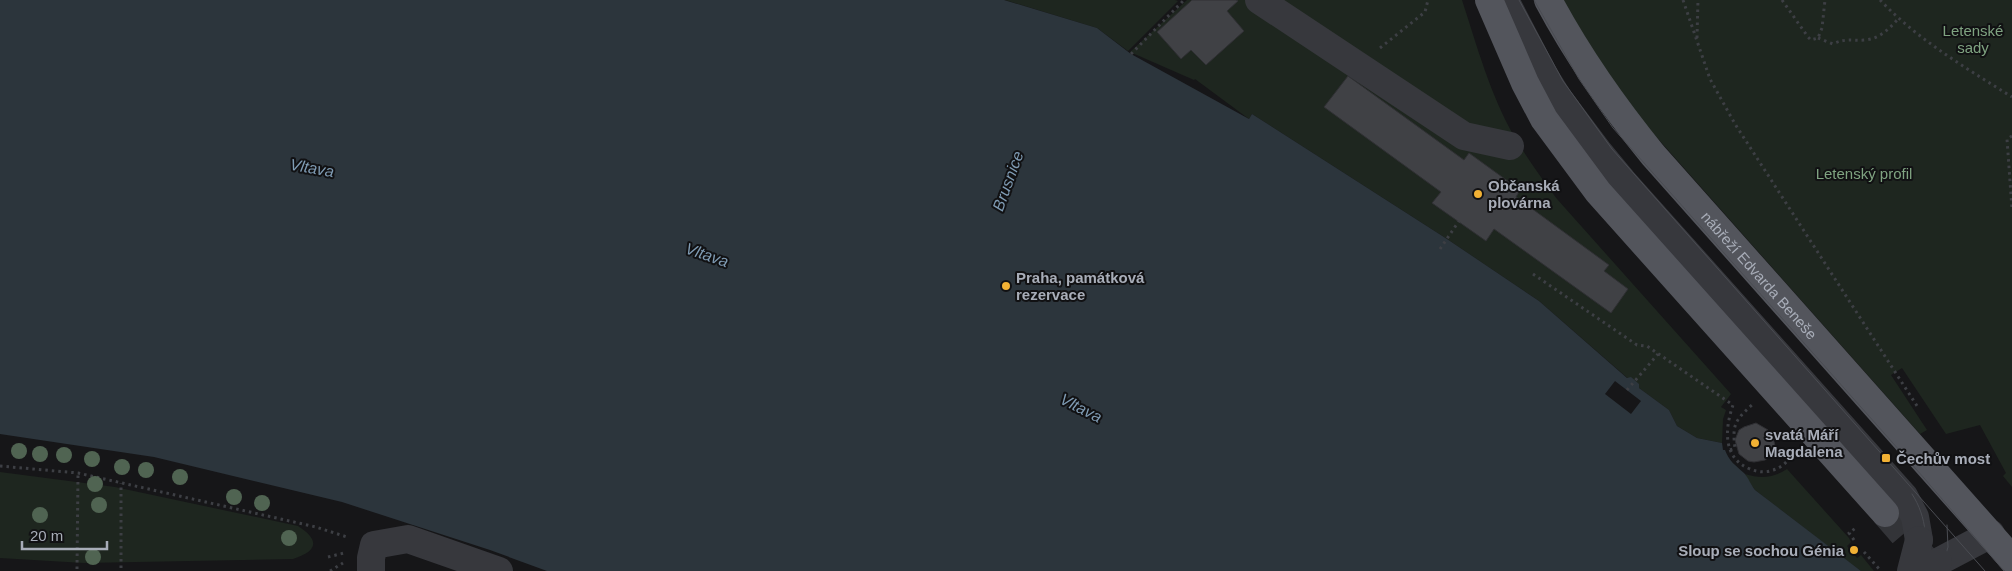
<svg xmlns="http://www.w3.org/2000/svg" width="2012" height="571" font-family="Helvetica,sans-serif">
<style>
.green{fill:#1e261f}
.water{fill:#2c353c}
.pier{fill:#161618}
.building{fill:#404145;stroke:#303034}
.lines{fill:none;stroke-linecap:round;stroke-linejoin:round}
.major-tunnel{stroke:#333438;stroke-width:28;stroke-dasharray:28 14;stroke-linecap:butt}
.path{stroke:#3d3f44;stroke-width:3;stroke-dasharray:2.5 4;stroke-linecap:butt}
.minor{stroke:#37383d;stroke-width:28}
.major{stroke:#53555c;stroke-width:28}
.tram{stroke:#4a4c52;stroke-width:1}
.minor-bridge{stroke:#37383d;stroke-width:28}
.tree{fill:#506452}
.poi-dot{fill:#f2b134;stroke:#111113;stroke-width:2}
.labels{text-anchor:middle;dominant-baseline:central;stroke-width:4;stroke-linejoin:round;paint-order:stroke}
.park-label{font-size:15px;fill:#7fa381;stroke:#111113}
.poi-label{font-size:15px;font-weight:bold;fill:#a8adb8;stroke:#111113;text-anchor:start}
.street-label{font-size:15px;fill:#a8adb8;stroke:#111113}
.water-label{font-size:16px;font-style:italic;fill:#7f9bb3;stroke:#111113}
</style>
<rect width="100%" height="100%" fill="#161618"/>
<path class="green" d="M1005,0h170l3,1 -50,50 -31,-23z
M1187,0h5l-35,32 24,27 10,-9 15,15 38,-34 -17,-20 10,-9 -1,-2h226c15,46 28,94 52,136 13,22 28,43 43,63l174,195 -10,13 5,3 -3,9 -1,24 -25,-5 -20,-12 -8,-16 -30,-22 -100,-87 -92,-62 -195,-125 -3,5 -54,-40 -1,1 -64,-28z
M1561,0h451v487l-9,-11 3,-3 -26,-48 -34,9 -44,-66 -11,7 36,55 -7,4 -283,-319 -32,-44z
M1787,469l62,69 2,4 -4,4 10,12 4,-3 13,16h-13l-15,-11 -91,-70 -8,-11 -2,-5c16,5 28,4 42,-5z
M0,472l115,15 183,39c22,14 20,25 -5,33l-209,4 -84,-5z"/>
<path class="water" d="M0,0h1004l93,28 34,26 118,65 3,-5 195,125 92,62 88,77 4,-1 8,7v4l30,22 8,16 20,12 25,5 1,7h2c4,11 10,15 19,23 4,4 7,12 11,17l106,81h-1314l-57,-21 -148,-48 -188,-45 -154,-23z"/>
<path class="pier" d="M1615,381l26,20 -10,13 -26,-20z"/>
<path class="building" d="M1192,0h44l2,1 -11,10 17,20 -38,34 -15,-15 -10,9 -24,-27z
M1348,76l116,84 5,-7 51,37 -4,7 93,68 -5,6 24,18 -17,24 -117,-84 -8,12 -54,-38 9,-11 -117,-85z
M1756,423l12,7 5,7 2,9 -2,7 -4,4 -4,3 -11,2 -6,-1 -9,-7 -4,-14 4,-10 5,-3z"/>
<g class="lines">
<path class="major-tunnel" d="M1885,513l43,50"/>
<path class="path" d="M1683,0l27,79 25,45 184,285
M1782,0l26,37 3,3 7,-2 4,-10 3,-28
M1880,0c38,40 86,68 132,97
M1697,38l1,-38
M1818,38l15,6c12,-6 19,-3 32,-4 14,-1 24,-11 33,-21
M1380,48l45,-36 3,-12
M1131,54l53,-54
M2012,136l-5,3 5,70
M1440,249l19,-28
M1533,274l104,71 10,1 86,59c-8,23 -11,53 17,64 7,3 16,4 23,1 9,-2 15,-10 22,-16
M1627,390l31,-36
M1730,450l5,-2c-3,-23 0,-28 17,-43
M0,466l78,7 238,54 31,10
M1854,540l-5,-7 8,-6
M1864,552l17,19
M328,557l16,-4
M121,568v-85
M77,569l1,-96
M330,571l13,-8"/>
<path class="minor" d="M1259,0l205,136 46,10
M1505,0l39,75 15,24 39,52 24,29 282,316 11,21 4,23
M1938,562l53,-28
M371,571v-13l3,-13 34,-6 91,32"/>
<g class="major">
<path d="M1489,0l36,83 19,36 54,73 287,321"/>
<path id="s1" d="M1548,0c30,56 65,106 105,155l359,404"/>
</g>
<path class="tram" d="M1519,0l44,81 49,68 373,422
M1534,0l45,79 34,49 311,350 80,93
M1912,494c15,23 17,51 9,77
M1941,571l7,-24 -1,-22"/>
<path class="minor-bridge" d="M1911,571l8,-31
M1925,571l13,-9"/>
</g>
<g class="tree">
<circle cx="19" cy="451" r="8"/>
<circle cx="40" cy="454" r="8"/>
<circle cx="64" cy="455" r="8"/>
<circle cx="92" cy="459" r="8"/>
<circle cx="122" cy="467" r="8"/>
<circle cx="146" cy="470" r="8"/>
<circle cx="180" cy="477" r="8"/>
<circle cx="95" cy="484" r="8"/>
<circle cx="234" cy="497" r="8"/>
<circle cx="262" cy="503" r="8"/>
<circle cx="99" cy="505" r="8"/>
<circle cx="40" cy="515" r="8"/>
<circle cx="289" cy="538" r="8"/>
<circle cx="93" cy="557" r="8"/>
</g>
<g class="poi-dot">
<circle cx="1478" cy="194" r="5"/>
<circle cx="1006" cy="286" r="5"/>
<circle cx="1755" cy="443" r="5"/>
<rect x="1881" y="453" width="10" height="10" rx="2.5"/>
<circle cx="1854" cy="550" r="5"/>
</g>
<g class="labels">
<g class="park-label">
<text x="1973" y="30">Letenské<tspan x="1973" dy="17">sady</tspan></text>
<text x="1864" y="173">Letenský profil</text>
</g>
<g class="poi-label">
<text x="1488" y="185">Občanská<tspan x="1488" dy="17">plovárna</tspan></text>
<text x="1016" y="277">Praha, památková<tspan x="1016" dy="17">rezervace</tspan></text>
<text x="1765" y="434">svatá Máří<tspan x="1765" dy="17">Magdalena</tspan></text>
<text x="1896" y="458">Čechův most</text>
<text x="1844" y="550" text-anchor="end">Sloup se sochou Génia</text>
</g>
<g class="street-label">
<text stroke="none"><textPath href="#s1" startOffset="348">nábřeží Edvarda Beneše</textPath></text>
</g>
<g class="water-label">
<text transform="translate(312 168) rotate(10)">Vltava</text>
<text transform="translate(1008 181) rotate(-70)">Brusnice</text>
<text transform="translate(707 255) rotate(19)">Vltava</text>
<text transform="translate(1081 408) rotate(27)">Vltava</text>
</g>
</g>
<path d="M22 541v8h85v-8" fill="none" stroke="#a8adb8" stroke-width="2.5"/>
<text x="30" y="541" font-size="15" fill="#a8adb8" stroke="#111113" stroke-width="4" paint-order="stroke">20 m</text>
</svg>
